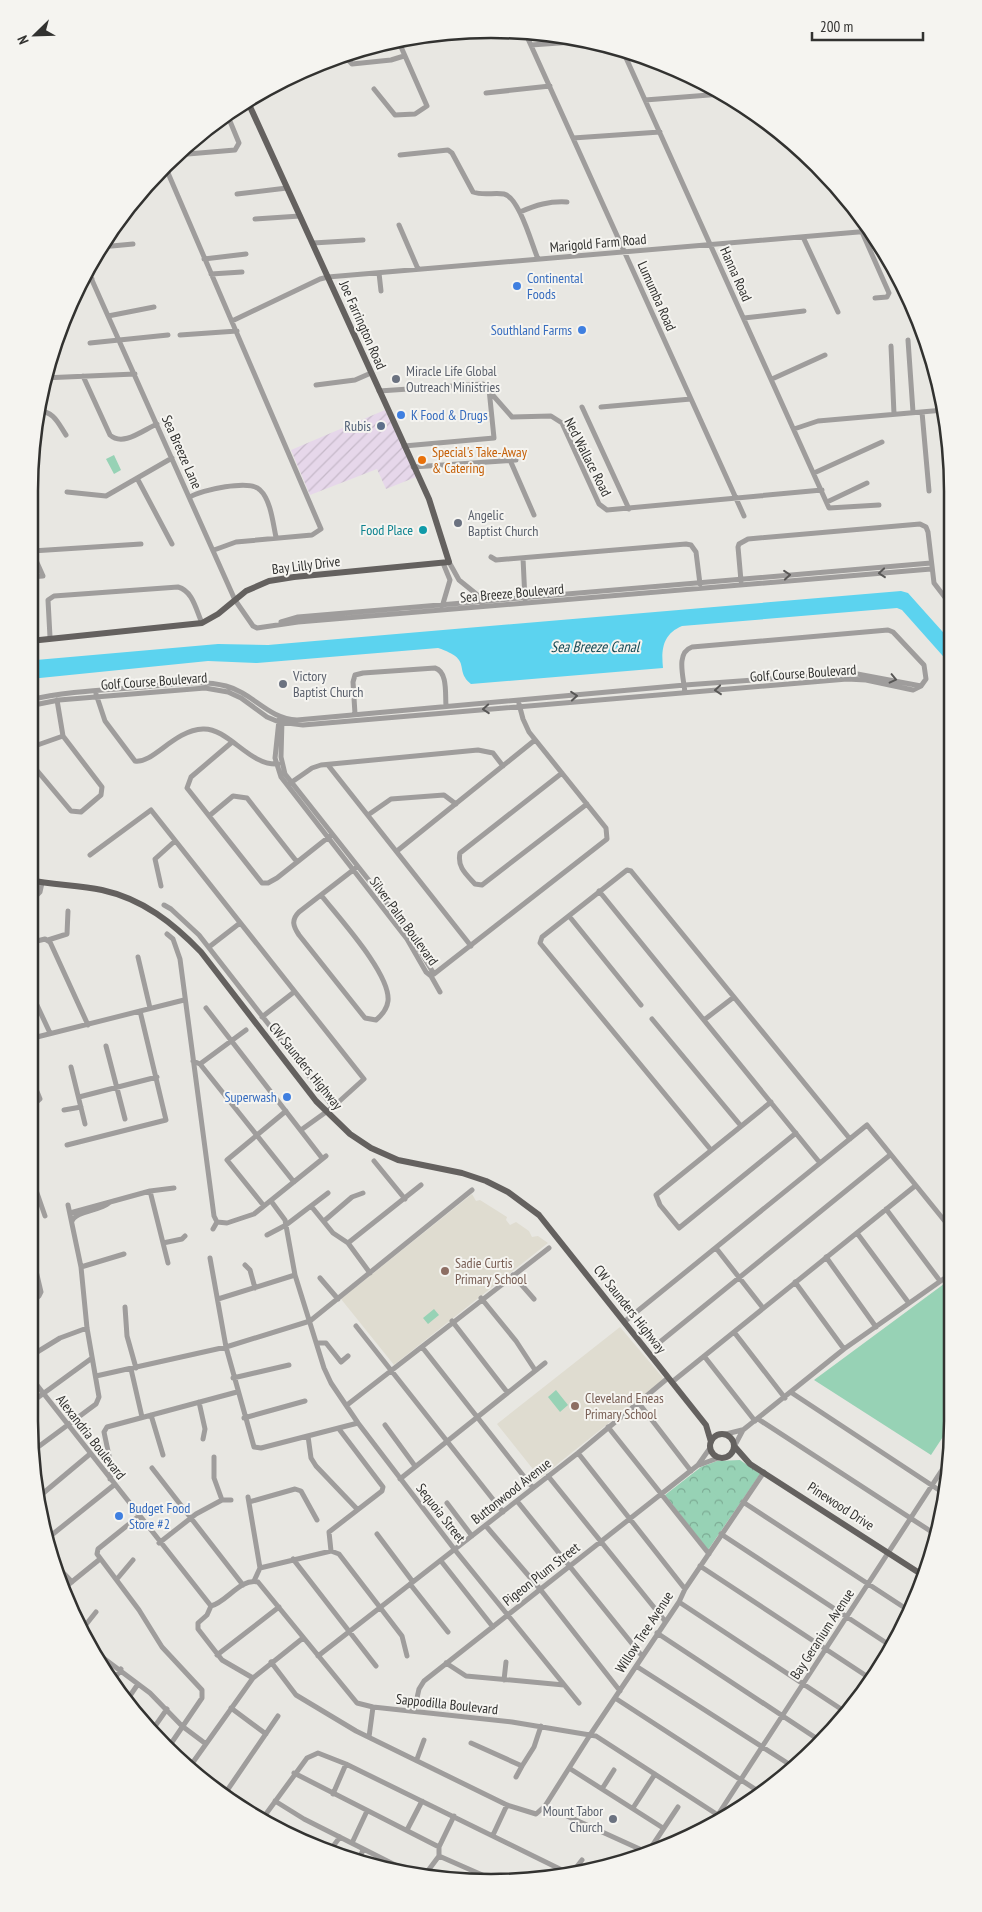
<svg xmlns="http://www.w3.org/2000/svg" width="982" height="1912" font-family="'PT Sans Narrow',sans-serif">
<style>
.industrial{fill:url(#industrial-furrows)}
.built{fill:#dfdcd0}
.park{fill:url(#park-crowns)}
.garden{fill:#97d2b5}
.water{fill:#5cd3ef}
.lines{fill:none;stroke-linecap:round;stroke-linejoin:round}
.minor{stroke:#9f9d9c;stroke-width:5}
.major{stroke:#64615f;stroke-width:6}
.oneway{stroke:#585756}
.shop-dot{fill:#3f7fe0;stroke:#f5f4f0;stroke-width:2}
.worship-dot{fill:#6b7280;stroke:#f5f4f0;stroke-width:2}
.service-dot{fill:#5c6f8a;stroke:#f5f4f0;stroke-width:2}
.food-dot{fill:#e8710a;stroke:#f5f4f0;stroke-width:2}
.culture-dot{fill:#0f9aa8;stroke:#f5f4f0;stroke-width:2}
.education-dot{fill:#8d6e63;stroke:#f5f4f0;stroke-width:2}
.labels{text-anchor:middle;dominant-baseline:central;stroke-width:4;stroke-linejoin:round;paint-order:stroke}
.street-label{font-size:14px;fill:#323230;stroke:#f5f4f0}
.shop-label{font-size:14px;fill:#366cbe;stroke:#f5f4f0;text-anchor:start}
.worship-label{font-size:14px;fill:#5b616d;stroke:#f5f4f0;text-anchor:start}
.service-label{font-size:14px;fill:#4e5e75;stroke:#f5f4f0;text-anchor:end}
.food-label{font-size:14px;fill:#c56008;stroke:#f5f4f0;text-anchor:start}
.culture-label{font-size:14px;fill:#0d838f;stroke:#f5f4f0;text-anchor:end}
.education-label{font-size:14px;fill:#785e54;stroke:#f5f4f0;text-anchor:start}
.water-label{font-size:15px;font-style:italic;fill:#174b56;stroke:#f5f4f0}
.rim{fill:none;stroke:#323230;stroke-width:2.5}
</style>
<defs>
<pattern id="industrial-furrows" width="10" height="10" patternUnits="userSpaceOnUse" patternTransform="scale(1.25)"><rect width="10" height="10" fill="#e6d7ea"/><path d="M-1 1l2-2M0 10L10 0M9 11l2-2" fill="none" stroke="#c6b9c9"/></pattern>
<pattern id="park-crowns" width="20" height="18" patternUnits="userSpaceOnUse" patternTransform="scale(1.25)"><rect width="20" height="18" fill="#97d2b5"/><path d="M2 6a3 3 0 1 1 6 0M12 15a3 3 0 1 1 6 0" fill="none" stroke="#7cab94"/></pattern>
</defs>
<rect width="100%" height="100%" fill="#e8e7e2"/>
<path class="industrial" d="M385,410l31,67 -30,12 -9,-20 -67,26 -19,-45z"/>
<path class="built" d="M472,1194l4,7 4,-1 27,17 -1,3 4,5 6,-3 13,9 3,6 6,-1 10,7 -154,122 -53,-66z
M620,1327l44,52 -124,99 -43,-54z"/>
<path class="park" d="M740,1460l20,14 -52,76 -43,-55 36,-28 16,-6z"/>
<path class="garden" d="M114,455l7,15 -7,4 -8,-15z
M952,1278v145l-21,32 -117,-75z
M434,1309l5,6 -11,9 -5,-6z
M556,1390l12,15 -8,7 -12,-15z
M713,1469l6,6 -11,10 -6,-6z
M724,1482l6,6 -11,10 -6,-6z"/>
<path class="water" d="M901,591l7,2 42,47v24l-48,-54 -5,-2 -215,18c-19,8 -21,23 -19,42l-192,16c-18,-15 3,-24 -33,-36l-181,15 -49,-2 -178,18v-18l6,-1 182,-16 50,1z"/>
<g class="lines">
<path class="minor" d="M524,30l220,486
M531,45l56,-4
M622,49l207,459 50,-3
M342,53l10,11 39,-4 13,-4
M374,89l21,26 20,-1 12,-8 -29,-66
M486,93l64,-7
M645,100l77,-6
M573,138l87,-6
M176,155l59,-5 4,-7 -12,-29
M400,155l48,-5 4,3 21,39c11,4 21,0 31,2 15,3 28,51 34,65
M165,166l156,363 -9,6 -76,7 -22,8
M237,194l50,-6
M520,212c16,-7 29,-11 47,-10
M255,219l45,-3
M399,225l19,44
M862,232l27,61 -2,4 -12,1
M803,237l35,75
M313,243l50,-3
M101,247l32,-3
M204,259l42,-5
M87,269l148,331 18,26 4,2 41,-6 633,-53
M379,273l2,18
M211,274l31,-2
M81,279h11
M108,316l46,-9
M744,318l60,-7
M232,321l88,-42 8,-2 542,-46
M180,335l57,-4
M908,340l5,72
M90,343l78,-8
M891,346l3,68
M83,376l27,59c13,12 33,-5 47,-11
M43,378l92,-4
M772,379l53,-24
M316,385l39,-5 16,-7
M379,391l104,-7 29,33 39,-1 11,7 37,81 8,6 215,-20
M582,407l47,102
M601,407l90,-8
M38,411c16,0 20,12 28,24
M922,412l7,79
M794,429l24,-8 126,-11
M404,446l90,-8 -5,-49
M30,458h1
M510,460l24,55
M413,467l103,-7
M814,473l68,-31
M137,478l35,66
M30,487h2
M67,492l39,4 66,-38
M190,497c11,-7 60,-18 70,-7 11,10 13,34 16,47
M827,502l40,-19
M32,551l109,-7
M491,557l5,3 190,-16 5,1 5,7 4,32
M523,558l2,42
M449,562l10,18 21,17 2,7
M30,577l13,-1 -13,-29
M741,581l-3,-34 1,-3 9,-5 172,-15 6,3 2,5 6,51 16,21
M442,607l8,-27 -7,-17
M281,622l17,-5 633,-54
M50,637l-2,-37 6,-4 124,-9c15,4 18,23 24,36
M96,694l9,27 30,40c18,3 39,-31 68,-32 26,-1 46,37 75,35
M29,700c37,-9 76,-10 114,-13 27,-2 57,-8 83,-1 27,7 42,33 71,34l388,-35 167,-12 69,13
M29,706l30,-6 146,-12 23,4 13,6 26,19 12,5 24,3 544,-46 19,1 47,10 8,-4 5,-7 -2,-14 -31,-33 -5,-2 -196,17c-17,6 -8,31 -7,46
M355,714l-2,-32 2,-7 8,-2 72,-5c13,4 10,26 11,38
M279,720l-4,38 6,19 126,162 19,33 5,4 3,-2
M282,720l-1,37 4,17 120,152 29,48
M231,743l-40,34 -4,11 75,95h6l9,-5 53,-42
M29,748l34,-12
M29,761l42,50 10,1 20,-17 1,-8 -39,-51 -6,-36
M328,765l143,181
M562,773l-102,80c-3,14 6,21 15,31l7,1 105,-81
M289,784l23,-16 9,-3 157,-15 15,3 10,13
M368,815l23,-16 53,-4 12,9
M209,816l24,-20 14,2 50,64
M397,851l138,-111
M90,855l61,-45 213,269 -31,28 -32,23
M161,886l-6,-27 20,-18
M599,891l221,272
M321,895c17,22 70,79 67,106 -1,8 -6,14 -12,19l-11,-2 -66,-83c-6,-9 -8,-15 0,-23l58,-45
M29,903l11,-11 2,-9
M164,905l7,4 28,26 134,172
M569,916l72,89
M167,934l6,5 7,20 34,257 3,6
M48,940l19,-6 1,-23
M29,943l16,-4 5,3 38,83
M209,947l31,-24
M138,957l12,51
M434,974l173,-135 -1,-11 -77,-96 -6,-13 -4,-15
M431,976l9,16
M29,988l21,45
M206,1008l116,150
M262,1017l32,-25
M652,1019l89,107
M704,1020l30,-23
M29,1039l155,-39
M106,1046l19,73
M193,1061l7,3 94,118
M200,1064l46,-34
M71,1067l14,57
M79,1097l78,-20
M771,1102l-115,93 4,10 19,23 117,-95
M29,1109l11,-10 -11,-27
M64,1110l17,-3
M67,1145l99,-25 -26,-109
M711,1150l-171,-207 2,-6 85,-67 4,1 219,268
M374,1161l31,38
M29,1170l16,46
M150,1191l18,72
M271,1201l14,19 10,55 29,93 7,15 27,40 97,127 124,153
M264,1206l-37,-46 59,-49
M311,1206l22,27 15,10
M29,1207l10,-6
M886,1209l54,72
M70,1213l80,-22 24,-3
M72,1221c4,-10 28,-10 37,-18
M324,1221l28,-24 11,-4
M217,1222l10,1 27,-9 72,-58
M213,1229l4,-7
M857,1233l51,69
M267,1235l19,-10 42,-32
M163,1243l19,-4 3,-3
M716,1248l47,60
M826,1257l50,70
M210,1258l16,89 28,100 7,1 97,-25
M245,1265l5,5 5,18
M81,1267l43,-13
M370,1273l-22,-30 73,-58
M513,1275l21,24
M320,1278l18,21
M795,1282l49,67
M481,1298l35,43 19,29
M218,1299l77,-24
M29,1305l10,-9 2,-4 -12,-51
M125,1307l2,29 9,32
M452,1321l55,71
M624,1322l243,-197 85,105
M356,1326l147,186
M734,1332l51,66
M660,1342l230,-187
M317,1343h9l15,19 7,-6
M422,1347l111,141
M704,1356l51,65
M29,1357l31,-19 27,-10
M131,1369l11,48
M29,1375l182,231
M96,1376l130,-29 84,-26 162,-131
M233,1378l56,-13
M672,1382l243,-196
M792,1393l153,101
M199,1402l6,27 -2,10
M638,1402l53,69
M29,1404l63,-46
M347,1405l202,-157
M151,1415l12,40
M244,1418l61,-17
M758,1419l180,117
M385,1425l30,41
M608,1427l101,127
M726,1434l16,-4
M308,1436l3,22 5,8 41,43
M735,1445l8,-15 101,-81 108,-76
M34,1450l62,-46 3,-7 -12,-69 -6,-61 -13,-62
M578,1453l107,136
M699,1465l19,-7
M152,1468l91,117
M548,1476l117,145
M110,1479l2,-9 -8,-38 3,-5 130,-35
M400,1479l145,-116
M41,1495l49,-41
M248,1497l12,71 -6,13
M222,1500h9
M517,1501l125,155
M249,1502l46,-13 6,2 16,29
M743,1502l168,110
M447,1503l25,33
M139,1516l-41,33 -1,5 42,56 23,37 40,43v8l-32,47
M486,1526l54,63 80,102
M377,1534l36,48
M721,1534l170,112
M48,1538l66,-53
M159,1543l37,-29 26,-14 -8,-22v-21
M331,1551l-2,-19 53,-41 1,-4 -44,-58
M293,1559l83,107
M52,1561l20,21
M441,1561l52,66
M700,1566l168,111
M260,1568l71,-17 8,3 63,82 5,20
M117,1579l16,-19
M410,1584l38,48
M63,1589l37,-30
M679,1602l165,109
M211,1606c16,-4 29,-28 47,-24l99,121 16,4 139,15 84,14 125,81
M211,1606l-4,9 -9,8v6l24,31 31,18
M84,1627l12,-15
M657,1633l165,109
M98,1654l52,39 32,33 24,18
M217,1655l62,-48
M318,1656l260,-203 90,-75
M271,1662l25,33 60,36 151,74 29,9 9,-8 45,-71 89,-133 6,-13 79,-117
M446,1663l20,13 98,9
M636,1666l156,100
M504,1680l2,-18
M113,1681l8,-12
M615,1698l143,93
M125,1703l13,-19
M231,1708l35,26
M414,1711l5,-22 5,-8 274,-216 12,-17
M153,1729l14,-20
M369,1737l4,-30
M471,1743l51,23 12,-19 7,-21
M417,1759l7,-19
M191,1765l62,-87 50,-40
M569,1768l94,60
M294,1773l145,74
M516,1777l6,-11
M602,1789l12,-19
M333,1794l13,-30
M224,1795l54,-79
M275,1801l29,18 111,56
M545,1806l99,45
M633,1808l22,-34
M263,1818l44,-60 11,-5 28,11 224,110
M712,1824l239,-368
M407,1830l15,-29
M493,1835l14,-30
M352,1843l15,-32
M331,1849l9,-12
M650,1849l28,-42
M439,1856l57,25
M358,1861l5,-11
M572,1873l10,-13
M424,1876l15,-20v-9l15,-31"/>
<path class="major" d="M30,641l172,-18 16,-9 28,-23 23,-10 25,-4 155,-15 -20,-63 -182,-399
M29,880c24,5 49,5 73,10 41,9 71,33 99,62l115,149 34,33 21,14 27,12 64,13 24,8 22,11 31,23 167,210 5,17
M710 1446a12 12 0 1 1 24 0a12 12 0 1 1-24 0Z
M735,1447l15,17 174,112"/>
</g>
<defs><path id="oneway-chevron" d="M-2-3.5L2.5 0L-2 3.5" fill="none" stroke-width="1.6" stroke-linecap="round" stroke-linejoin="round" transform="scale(1.25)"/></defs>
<g class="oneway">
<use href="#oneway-chevron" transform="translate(882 573) rotate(175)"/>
<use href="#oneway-chevron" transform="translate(787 575) rotate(-5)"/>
<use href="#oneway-chevron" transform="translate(893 679) rotate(13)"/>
<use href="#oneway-chevron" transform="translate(718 690) rotate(175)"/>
<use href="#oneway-chevron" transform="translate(574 696) rotate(-5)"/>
<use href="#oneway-chevron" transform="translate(486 709) rotate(176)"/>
</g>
<g class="shop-dot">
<circle cx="517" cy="286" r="5"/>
<circle cx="582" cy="330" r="5"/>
<circle cx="401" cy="415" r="5"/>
<circle cx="287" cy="1097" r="5"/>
<circle cx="119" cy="1516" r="5"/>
</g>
<g class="worship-dot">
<circle cx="396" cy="379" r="5"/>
<circle cx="458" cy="523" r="5"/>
<circle cx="283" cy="684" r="5"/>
<circle cx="613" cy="1819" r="5"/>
</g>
<circle class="service-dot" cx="381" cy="426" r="5"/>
<circle class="food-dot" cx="422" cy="460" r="5"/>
<circle class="culture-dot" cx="423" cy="530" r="5"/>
<g class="education-dot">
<circle cx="445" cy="1271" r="5"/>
<circle cx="575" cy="1406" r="5"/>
</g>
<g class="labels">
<g class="street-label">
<text transform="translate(598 243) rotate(-5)">Marigold Farm Road</text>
<text transform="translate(736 274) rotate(66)">Hanna Road</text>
<text transform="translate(657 296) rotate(66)">Lumumba Road</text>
<text transform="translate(363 325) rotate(66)">Joe Farrington Road</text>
<text transform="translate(182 452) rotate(66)">Sea Breeze Lane</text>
<text transform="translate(588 457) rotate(63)">Ned Wallace Road</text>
<text transform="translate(306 565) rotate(-7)">Bay Lilly Drive</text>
<text transform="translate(512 593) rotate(-5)">Sea Breeze Boulevard</text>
<text transform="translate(803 673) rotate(-4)">Golf Course Boulevard</text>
<text transform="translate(154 681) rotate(-4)">Golf Course Boulevard</text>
<text transform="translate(404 921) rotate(54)">Silver Palm Boulevard</text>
<text transform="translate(306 1066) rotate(51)">CW Saunders Highway</text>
<text transform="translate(630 1309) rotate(52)">CW Saunders Highway</text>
<text transform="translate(91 1437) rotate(52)">Alexandria Boulevard</text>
<text transform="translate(511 1491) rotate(-38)">Buttonwood Avenue</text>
<text transform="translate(841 1506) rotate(33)">Pinewood Drive</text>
<text transform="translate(441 1513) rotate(52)">Sequoia Street</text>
<text transform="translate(541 1574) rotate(-38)">Pigeon Plum Street</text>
<text transform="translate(644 1632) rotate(-57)">Willow Tree Avenue</text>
<text transform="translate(822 1634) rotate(-57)">Bay Geranium Avenue</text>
<text transform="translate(447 1704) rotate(6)">Sappodilla Boulevard</text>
</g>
<g class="shop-label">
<text x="527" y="278">Continental<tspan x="527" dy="16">Foods</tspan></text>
<text x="572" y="330" text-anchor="end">Southland Farms</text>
<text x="411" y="415">K Food &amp; Drugs</text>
<text x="277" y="1097" text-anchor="end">Superwash</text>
<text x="129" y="1508">Budget Food<tspan x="129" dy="16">Store #2</tspan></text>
</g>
<g class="worship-label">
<text x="406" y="371">Miracle Life Global<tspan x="406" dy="16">Outreach Ministries</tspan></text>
<text x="468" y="515">Angelic<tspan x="468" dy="16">Baptist Church</tspan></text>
<text x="293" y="676">Victory<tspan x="293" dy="16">Baptist Church</tspan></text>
<text x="603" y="1811" text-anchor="end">Mount Tabor<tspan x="603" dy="16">Church</tspan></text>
</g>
<g class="service-label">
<text x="371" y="426">Rubis</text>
</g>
<g class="food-label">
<text x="432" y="452">Special's Take-Away<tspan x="432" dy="16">&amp; Catering</tspan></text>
</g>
<g class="culture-label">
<text x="413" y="530">Food Place</text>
</g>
<g class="education-label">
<text x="455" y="1263">Sadie Curtis<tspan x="455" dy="16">Primary School</tspan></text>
<text x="585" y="1398">Cleveland Eneas<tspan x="585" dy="16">Primary School</tspan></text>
</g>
<g class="water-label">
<text x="595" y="646">Sea Breeze Canal</text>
</g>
</g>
<path d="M0 0H982V1912H0ZM491 38H491A453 453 0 0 1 944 491V1421A453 453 0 0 1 491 1874H491A453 453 0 0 1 38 1421V491A453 453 0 0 1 491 38Z" fill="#f5f4f0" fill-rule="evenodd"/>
<path class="rim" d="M491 38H491A453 453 0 0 1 944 491V1421A453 453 0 0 1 491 1874H491A453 453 0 0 1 38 1421V491A453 453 0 0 1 491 38Z"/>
<g transform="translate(35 35) rotate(247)" stroke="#f5f4f0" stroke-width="4" paint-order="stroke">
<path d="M0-4L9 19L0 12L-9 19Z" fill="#323230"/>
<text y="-8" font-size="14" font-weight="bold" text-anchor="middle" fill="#323230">N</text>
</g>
<path d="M812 32v8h111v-8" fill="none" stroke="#323230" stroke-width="2.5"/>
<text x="820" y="32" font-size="15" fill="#323230" stroke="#f5f4f0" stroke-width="4" paint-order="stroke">200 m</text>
</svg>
